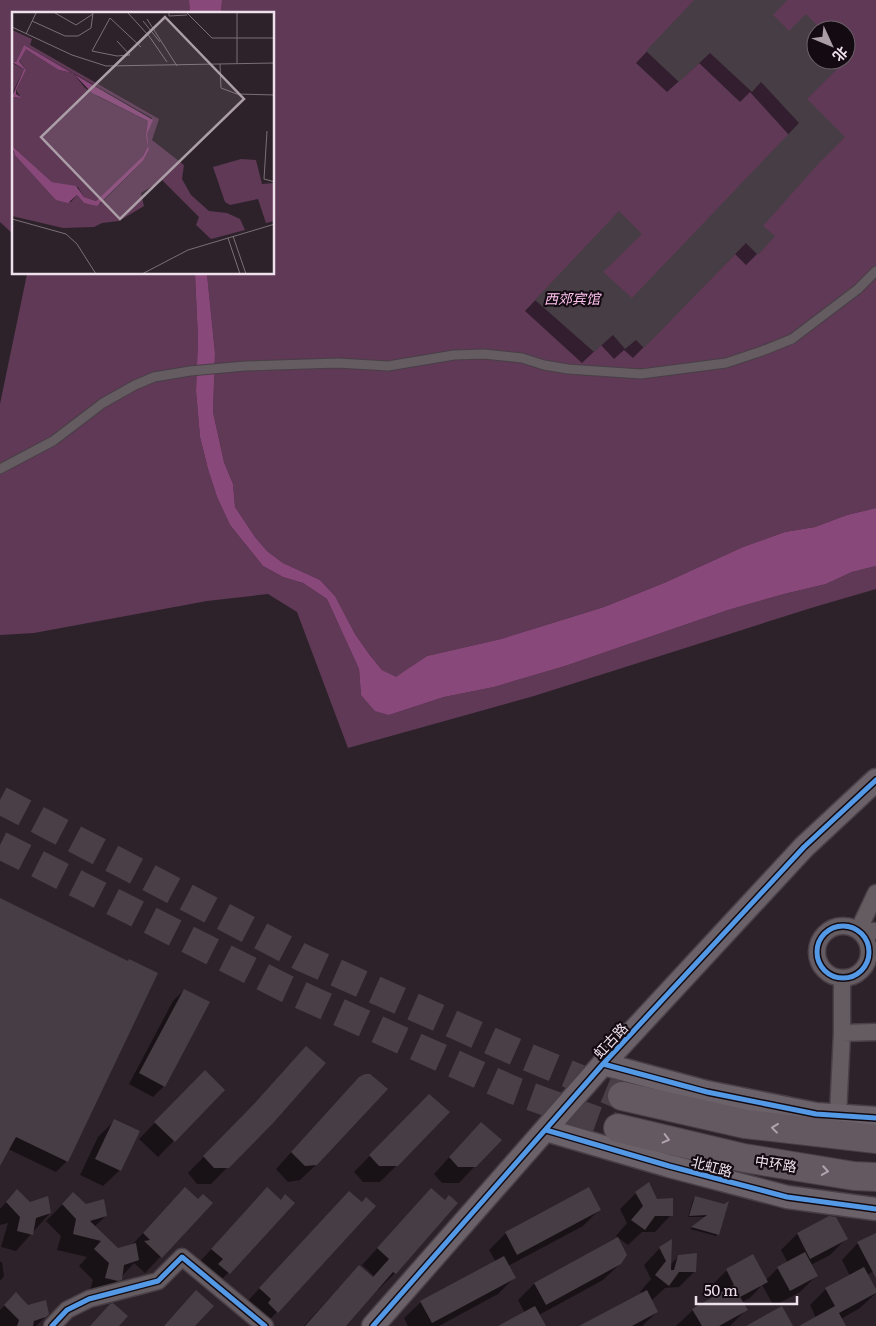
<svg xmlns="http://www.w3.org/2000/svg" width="876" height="1326" font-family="Literata,'Noto Sans SC',serif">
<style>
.green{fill:#5f3956;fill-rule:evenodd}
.water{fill:#89487a}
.shadow{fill:#0007}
.building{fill:#473d44}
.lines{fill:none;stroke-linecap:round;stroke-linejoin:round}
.highway-tunnel{stroke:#4a3f47;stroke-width:28;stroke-dasharray:28 14;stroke-linecap:butt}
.lane-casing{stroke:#493f46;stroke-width:11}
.street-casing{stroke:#493f46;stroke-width:19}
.secondary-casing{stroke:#493f46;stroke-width:25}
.highway-casing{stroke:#493f46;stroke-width:30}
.lane{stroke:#655c62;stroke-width:9}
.street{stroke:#655c62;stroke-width:16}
.secondary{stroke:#6b6168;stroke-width:22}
.highway{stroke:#645861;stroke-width:28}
.cycleway-casing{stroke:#140b12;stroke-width:8}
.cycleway{stroke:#5399e6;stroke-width:5}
.oneway{stroke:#b0a3ad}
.labels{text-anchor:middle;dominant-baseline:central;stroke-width:4.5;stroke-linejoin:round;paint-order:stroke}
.park-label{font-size:14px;font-style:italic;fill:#fdc1ed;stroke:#140b12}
.street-label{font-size:14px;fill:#efe1eb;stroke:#140b12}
.inset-road{fill:none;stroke:#7b6e77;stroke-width:1}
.view{fill:#ab9ea7;fill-opacity:0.15;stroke:#ab9ea7;stroke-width:2.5}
.inset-edge{fill:none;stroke:#efe1eb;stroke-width:2.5}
</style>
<rect width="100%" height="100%" fill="#2d222a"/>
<path class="green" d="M0,0h189l1,14h-176v221l-14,-13z
M222,0h654v508l-29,7 -32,12 -30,5 -42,15 -79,36 -60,24 -103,32 -74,17 -31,22 -14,-8 -13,-16 -14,-20 -20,-38 -15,-16 -37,-17 -16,-12 -12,-14 -20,-30 -2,-23 -9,-22 -11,-50 2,-59 -8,-79h67v-260h-53zM816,30h30v30h-30z
M27,274h168l3,65 -2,52 4,46 8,32 9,28 13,28 33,41 20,11 20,6 24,16 32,70 2,26 28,20 55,-18 50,-10 71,-21 163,-56 56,-16 42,-10 26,-12 24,-6v23l-65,19 -277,88 -186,52 -51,-136 -29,-18 -61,7 -173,32 -34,2v-231z"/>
<path class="water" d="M189,0h33l-1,14h-31z
M195,274h12l8,79 -2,59 11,50 9,22 2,23 20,30 12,14 16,12 37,17 15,16 20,38 14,20 13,16 14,7 31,-21 74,-17 103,-32 60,-24 79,-36 42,-15 30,-5 32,-12 29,-7v58l-24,6 -26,12 -42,10 -56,16 -163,56 -71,21 -50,10 -55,18 -14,-4 -14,-16 -2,-26 -32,-70 -24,-16 -20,-6 -20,-11 -33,-41 -13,-28 -9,-28 -8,-32 -4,-46 2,-52z"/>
<path class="shadow" d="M696,0h87l-12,15 18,18 17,-18 15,15h-5v30h28l-38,39 11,64 -56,63 -4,28 -11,11 -11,-11 -102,104 -9,-8 -10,9 -13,-14 -19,18 -57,-52 83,-87 -7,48 31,27 157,-164 -39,-43 -10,10 -41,-39 -32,29 -31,-29z
M0,899l67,262 -11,11 -48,-23 -8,15z
M184,990l-20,96 -11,11 -24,-13 44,-83z
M189,1088l34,2 -65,67 -19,-18z
M343,1095l-26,69 -17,16 -12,2 -12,-13z
M413,1112l-16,53 -17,17h-17l-9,-10z
M115,1120l5,50 -17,16 -23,-11 18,-38z
M273,1121l-62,63h-14l-9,-11 50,-51z
M465,1140l10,26 -16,17h-17l-8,-9z
M431,1189l14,12 12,3 -62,69 -17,17 -1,-1 -33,37h-40l55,-60 13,12 2,-2 -12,-11z
M588,1189l12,20 -17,17 -75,40 6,12 -16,16 -59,32h-31l-4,-8 17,-16 75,-40 -7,-12 17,-17z
M636,1193l21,7 14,15 -16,17h-13l-14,13 -12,-9 11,-13 -7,-14z
M14,1194l36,19 -34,38 -15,-4 7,-24 -8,2v-16z
M73,1194l13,12 20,10 -12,11 24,23 13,-4 38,-41 29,-4 13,2 -66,70 -11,-10 -30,33 -15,-2 4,-14 -14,-14 8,-9 -30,-7 4,-14 -15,-15z
M695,1197l29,9 -6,28 -2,2 -26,-7 17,-12h-19l5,-17z
M281,1201l12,2 -81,87 -16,-24 55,-61z
M333,1209l-56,103 -14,14 -19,-21z
M829,1217l17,22 -16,16 -19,10 5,11 -16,16 -26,14 -12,-21 -12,13 -8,4 4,8 -16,16h-54l17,-16 23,-13 -6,-10 17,-17 25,-14 14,24 12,-12 10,-5 -7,-13 16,-16z
M876,1234v36l-9,5 9,18 -16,15 -19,11 3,7h-39l11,-8 -6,-13 16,-16 24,-13 -8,-16 16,-17z
M660,1248l10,17 9,-9 16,15 -16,16 -14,1 -14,13 6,11 -15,14h-61l61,-32 -2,-2 11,-13 -7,-14z
M0,1262h2l2,14 -4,5z
M620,1264l-17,16 -64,35 5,11h-43l24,-13 -7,-13 16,-16z
M16,1294l12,12 20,8 -12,12h-36v-16z"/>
<path class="building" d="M694,0h93l-14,15 16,16 17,-17 10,10v36h30l-39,39 38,38 -26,26 -56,63 12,10 -17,19 -12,-12 -102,105 -8,-8 -11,9 -12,-14 -19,17 -59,-52 84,-89 23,23 -39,38 29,26 167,-175 -38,-41 -9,10 -42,-39 -31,29 -33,-31z
M0,898l128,63 1,-2 29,14 -90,189 -52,-25 -16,29z
M184,989l26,13 -45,85 -26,-14z
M306,1046l20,17 -52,59 -45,46h-15l-11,-12 51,-52z
M205,1070l20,20 -50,52 -21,-20z
M365,1074h5l18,15 -71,76 -12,1 -14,-14 68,-75z
M429,1094l21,18 -52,54h-19l-10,-11z
M114,1119l26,12 -19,40 -26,-12z
M481,1122l21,18 -26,27h-18l-9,-10z
M649,1182l8,17 16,-1v18h-18l-10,14 -14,-10 12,-14 -8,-14z
M185,1187l13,12 5,-5 10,9 -51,55 -18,-17 6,-1 -7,-7z
M267,1187l14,13 4,-6 10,9 -65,71 -12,-10 5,-5 -12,-10z
M589,1187l12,23 -84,45 -12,-23z
M431,1188l14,12 4,-5 9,8 -62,71 -3,-2 -47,54h-41l54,-61 14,12 16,-18 -12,-11z
M17,1189l13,13 18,-6 3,17 -15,5 -3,17 -16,-4 3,-14 -14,-15z
M349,1191l13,11 4,-5 10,9 -98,107 -10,-10 3,-4 -12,-11z
M73,1192l13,12 18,-5 3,17 -17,5 28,27 18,-5 3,17 -15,5 -2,15 -4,1 -13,-3 4,-15 -15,-14 7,-8 -28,-7 3,-15 -14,-15z
M695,1196l29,8 5,-3 -10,34 -28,-8 16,-12 -18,1z
M829,1216l7,1 12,22 -38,20 -13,-26z
M876,1233v45l-19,-36z
M618,1237l9,18 -6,9 -75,41 -12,-22z
M672,1239l-1,31h3l4,-15 19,-2 -1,19h-17l-10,14 -14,-11 11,-14 -7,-14z
M805,1252l13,24 -28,15 -13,-24z
M753,1254l15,28 -28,15 8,13 -29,16h-17l-10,-17 42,-24 -8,-16z
M504,1256l12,22 -84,45 -12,-22z
M864,1267l12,22v4l-37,20 7,13h-47l36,-20 -10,-18z
M196,1290l18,16 -19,20h-31z
M647,1290l11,22 -26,14h-53z
M16,1292l12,13 18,-5 3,14 -3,3 -12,4 -1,5h-16l2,-6 -15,-15z
M113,1303l15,13 -9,10h-29l20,-22z
M535,1306l11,20h-48z
M782,1306l11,20h-47z"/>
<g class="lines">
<path class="highway-tunnel" d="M0,800l303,158 222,98 97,40
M0,845l285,143 228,102 105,38"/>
<defs>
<path id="lane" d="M0,469l53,-28 50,-38 32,-18 19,-8 36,-6 55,-5 93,-3 50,3 66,-11 30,-1 38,4 22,7 24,4 73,5 85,-11 36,-12 30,-12 66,-50 18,-18"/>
<path id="street" d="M876,893l-18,38h18
M817 952a26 26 0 1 1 52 0a26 26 0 1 1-52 0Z
M842,1033l34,-1
M838,1115l4,-82v-55
M52,1326l15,-16 22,-11 69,-18 24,-24 83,69"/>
<path id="secondary" d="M603,1064l104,28 109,22 60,4
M546,1130l123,36 118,31 89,12
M373,1326l230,-262 201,-217 72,-67"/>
<path id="highway" d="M622,1096l123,28 131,15
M618,1128l126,30 110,18 22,1"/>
</defs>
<use href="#lane" class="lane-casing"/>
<use href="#street" class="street-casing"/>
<use href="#secondary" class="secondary-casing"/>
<use href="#highway" class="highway-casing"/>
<use href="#lane" class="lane"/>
<use href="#street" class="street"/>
<use href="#secondary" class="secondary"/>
<use href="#highway" class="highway"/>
<defs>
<path id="cycleway" d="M817 952a26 26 0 1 1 52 0a26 26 0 1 1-52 0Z
M603,1064l104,28 109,22 60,4
M546,1130l123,36 118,31 89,12
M52,1326l15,-16 22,-11 69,-18 24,-24 83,69
M373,1326l230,-262 201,-217 72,-67"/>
</defs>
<use href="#cycleway" class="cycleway-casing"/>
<use href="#cycleway" class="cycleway"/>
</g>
<defs><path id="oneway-chevron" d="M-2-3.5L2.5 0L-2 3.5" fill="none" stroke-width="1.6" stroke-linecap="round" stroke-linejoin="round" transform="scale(1.25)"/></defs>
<g class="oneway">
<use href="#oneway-chevron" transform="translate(775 1128) rotate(-173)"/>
<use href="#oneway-chevron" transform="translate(666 1139) rotate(14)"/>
<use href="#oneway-chevron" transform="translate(825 1171) rotate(9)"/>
</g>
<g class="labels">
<g class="park-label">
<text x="572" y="298">西郊宾馆</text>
</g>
<g class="street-label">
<text transform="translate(610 1040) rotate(-47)">虹古路</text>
<text transform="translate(776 1163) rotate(9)">中环路</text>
<text transform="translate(712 1166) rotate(15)">北虹路</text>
</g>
</g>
<g transform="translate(12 12)">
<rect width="262" height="262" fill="#2d222a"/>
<path d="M0,18l20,9 -2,6 129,74 -7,21 32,25 -2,14 9,16 18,16 18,2 13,6 5,11 -34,9 -15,-14 3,-8 -37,-37 -21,13 3,13 -25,15 -17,2 -8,4 -31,1 -51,-12v-65l42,45 17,6 6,-7 7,8 16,1 43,-43 6,-11 -2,-16 5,-16 -128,-73 -8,17h-4zM12,36l20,9 15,13 14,3 12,15 14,9 49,24v25l-5,10 -47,45 -12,-4 -6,-10 -26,-5 -40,-36v-49l9,1 -5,-8 10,-20 -7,-10zM0,51l12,6 -12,25zM229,147l15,1 6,24 12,-1v38l-8,2 -8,-24 -28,6 -5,-3 -12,-35z" fill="#5f3956"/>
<path d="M12,33l129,75 -6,14 2,16 -6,11 -46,45 -13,-3 -7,-8 -9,8 -12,-3 -41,-45 -3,-9 40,36 24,4 8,11 12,4 47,-45 5,-10 -2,-10 2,-15 -56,-28 -19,-20 -14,-3 -33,-21 -7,12 7,9 -10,20v4l6,4 -10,-1 12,-28 -12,-7h4z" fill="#89487a"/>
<path class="inset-road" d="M43,1l21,12 17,-11M116,1l21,23 18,26M157,1v3l18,-1M175,1l25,25h63M135,7l30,47M20,9l33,15h13l13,-8 2,-15M131,9l17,21M0,15l60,28 34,11 169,-3M14,22l10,-21M105,29l13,14 -13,1 -25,-5 18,-33 31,29M225,51v-50M208,52l1,24 16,6 38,1M255,119l-3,48 11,3M0,207l54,15 11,10 19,30M221,224l13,38M216,226l12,36M130,262l46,-24 87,-26"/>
<path class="view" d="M153,5l79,82 -124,120 -79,-82z"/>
<rect width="262" height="262" class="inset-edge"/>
</g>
<g transform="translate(831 45) rotate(134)"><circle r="24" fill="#140b12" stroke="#6c6169"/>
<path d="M0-4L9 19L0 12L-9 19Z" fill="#ab9ea7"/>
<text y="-8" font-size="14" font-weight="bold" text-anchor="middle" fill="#efe1eb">北</text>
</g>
<path d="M696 1296v8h101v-8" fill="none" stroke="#efe1eb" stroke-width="2.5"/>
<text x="704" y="1296" font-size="15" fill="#efe1eb" stroke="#140b12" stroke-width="4" paint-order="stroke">50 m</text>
</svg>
